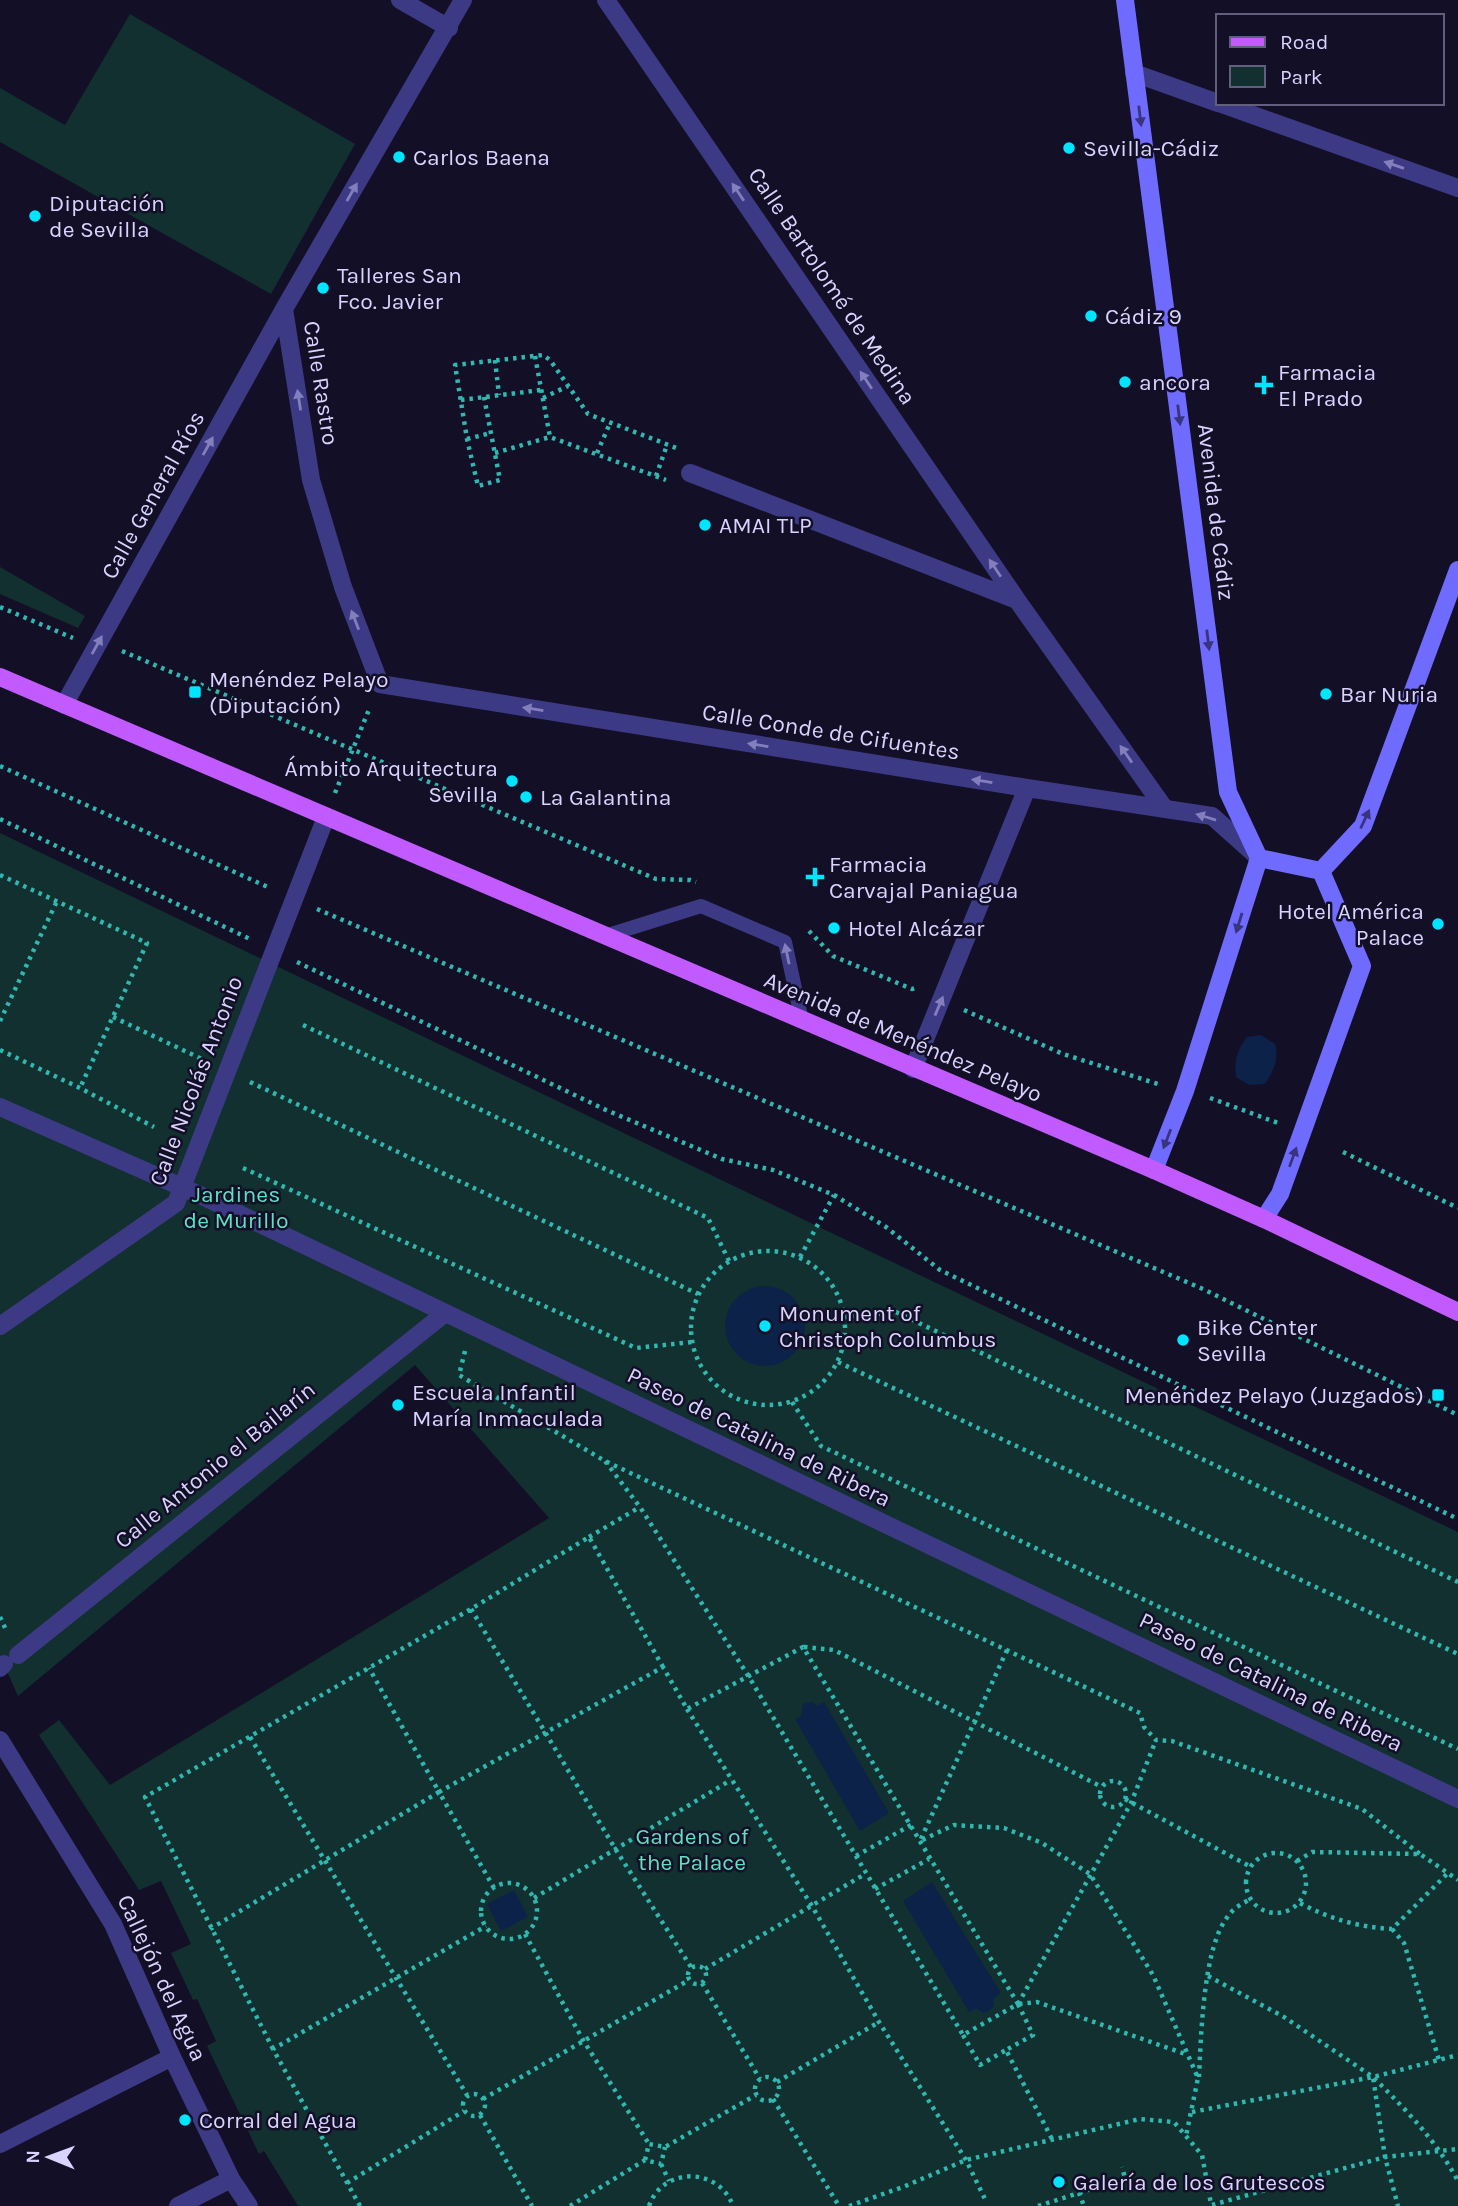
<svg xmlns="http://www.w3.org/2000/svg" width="1458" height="2206" font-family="Karla,sans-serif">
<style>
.green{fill:#12302f}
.water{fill:#0c2248}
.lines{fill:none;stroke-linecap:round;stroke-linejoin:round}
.path{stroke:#2fb8b0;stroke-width:4.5;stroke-dasharray:3.5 5;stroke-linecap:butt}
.lane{stroke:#3d3a85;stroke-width:14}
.street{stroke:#3d3a85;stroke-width:18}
.secondary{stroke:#6f6bff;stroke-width:18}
.primary{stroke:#c25bff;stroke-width:18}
.oneway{fill:#38347d}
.oneway2{fill:#837fbc}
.poi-dot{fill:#00e5ff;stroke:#130f26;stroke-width:2.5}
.labels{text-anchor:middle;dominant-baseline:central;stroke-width:5;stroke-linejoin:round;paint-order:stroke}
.poi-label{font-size:23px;fill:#d9d4ff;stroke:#130f26;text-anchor:start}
.street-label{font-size:23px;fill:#d9d4ff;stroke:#130f26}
.park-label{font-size:23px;fill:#5fe0c0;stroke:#130f26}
</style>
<rect width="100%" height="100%" fill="#130f26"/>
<path class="green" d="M130,14l225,130 -84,150 -271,-152v-54l65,37z
M0,567l85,49 -7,12 -78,-34z
M0,833l817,393 641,306v674h-1160l-34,-55 -5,3 -52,-108 9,-5 -19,-42 -4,1 -22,-47 20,-9 -30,-63 -22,9 -100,-155 20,-15 51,65 439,-267 -134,-153 -397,331 -18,-40z"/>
<path class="water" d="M1261,1035l14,9c4,16 -1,26 -10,40l-16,1 -13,-8c-2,-17 1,-27 11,-40z
M725 1326a40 40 0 1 1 80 0a40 40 0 1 1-80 0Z
M813,1702l4,4 7,-4 65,111 -29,18 -65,-112 6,-3 2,-12z
M932,1882l69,111 -8,6 1,7 -5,5 -6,2 -7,-5 -7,4 -66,-111z
M514,1890l14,27 -27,14 -14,-27z"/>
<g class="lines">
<path class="path" d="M535,356l15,81
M495,360l4,35
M484,397l16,83 -22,6 -11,-47 -12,-74 88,-10 7,5 38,54 91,35
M543,398l25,-12
M461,400l80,-10
M467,439l24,-6
M495,453l55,-16 116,43
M597,453l13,-30
M656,476l11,-31
M0,607l73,31
M122,651l534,228 34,1 6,2
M0,766l270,122
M335,793l35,-86
M0,819l252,121
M0,875l147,68 -67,145
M317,909l886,380 255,126
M809,931l24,25 79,33 7,-2
M297,962l309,148 116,49 51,11 61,25 52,32 54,43 518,249
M964,1010l99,44 95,30
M113,1017l91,43
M0,1021l57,-120
M303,1025l405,193 21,43
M0,1050l80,38 74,39
M250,1082l448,212
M1210,1098l68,25
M1343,1152l115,56
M243,1168l393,180 56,-6
M691 1328a77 77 0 1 1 154 0a77 77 0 1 1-154 0Z
M800,1257l34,-62
M845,1317l51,-5 562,270
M465,1351l-6,24 146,86 535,252 4,14 12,13 16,1 190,68 58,45
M838,1362l620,292
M792,1402l29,44 637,303
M589,1537l51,-30
M471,1609l145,241 75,117
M0,1617l7,15
M804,1647l30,3 268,137
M1007,1650l-87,191 34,-16 50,3 38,15 48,31 63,101 45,103 -12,58
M687,1709l125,197 67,116 87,138 19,39
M250,1737l217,358
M1100 1794a13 13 0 1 1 26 0a13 13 0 1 1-26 0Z
M1125,1799l126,68
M1246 1883a30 30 0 1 1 60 0a30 30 0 1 1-60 0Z
M856,1856l55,-31
M1297,1861l15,-9 108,2 38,26
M481 1911a28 28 0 1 1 56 0a28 28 0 1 1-56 0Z
M494,1888l-55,-96 224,-125 24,42 116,-62 215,357 -55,31 -214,-358 -109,-170 -35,-46
M875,1889l54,-30
M534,1898l197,-118
M1300,1903c30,16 58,24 92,26l56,-56
M210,1929l229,-137 -70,-124
M1392,1929l12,14 35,117
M525,1934l58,106 66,104
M688 1975a9 9 0 1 1 18 0a9 9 0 1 1-18 0Z
M705,1969l160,-95
M1208,1976l76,41 89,60 12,80 13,49
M702,1983l58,96
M1018,2004l113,-201 25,-63
M1018,2004l15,31 -27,15 46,89
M1019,2004l18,-2 151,53
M963,2035l17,30 26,-15
M273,2049l-128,-252 326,-188 118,-72 74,130
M1199,2077c2,-40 4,-126 27,-158 6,-10 15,-15 25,-20
M755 2089a12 12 0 1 1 24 0a12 12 0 1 1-24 0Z
M1374,2078c33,33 61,61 84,103
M777,2082l102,-60
M463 2105a11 11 0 1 1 22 0a11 11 0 1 1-22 0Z
M483,2099l206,-119
M773,2099l66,107
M1192,2112l181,-35 85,-22
M480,2115l52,91
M645,2160l4,-16 16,3 91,-52
M661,2164l8,17
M347,2183l117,-72
M1079,2193l46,-15 -3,-11
M1212,2205l173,-48 73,-8
M360,2206l-87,-157 213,-123
M570,2206l75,-46 16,4 4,-17
M649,2206c14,-40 70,-39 84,0
M849,2206l54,-19 63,-27 174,-41 34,3 28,33 9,49
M1038,2206l41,-13 5,13"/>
<path class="lane" d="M605,936l96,-30 84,36 17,79"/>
<path class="street" d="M400,0l49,28
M463,0l-179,309 27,171 32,107 37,97 647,104 185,28 47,42
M606,0l411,600 148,209
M1134,73l84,30
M1219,103l239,85
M690,473l327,127
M64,705l220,-396
M913,1069l114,-281
M0,1107l202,89 1256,603
M0,1326l176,-123 150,-386
M18,1655l426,-341
M0,1668l4,-4
M0,1740l113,184 59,133 59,122 18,27
M0,2144l172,-87
M178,2206l53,-27"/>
<path class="secondary" d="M1125,0l103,792 31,66
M1259,858l62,13
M1321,871l42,-45 95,-256
M1154,1170l31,-79 74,-233
M1264,1219l16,-25 82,-228 -41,-95"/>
<path class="primary" d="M0,677l1154,493 110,49 194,93"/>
</g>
<defs><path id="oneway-solid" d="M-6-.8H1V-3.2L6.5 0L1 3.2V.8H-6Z" transform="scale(1.75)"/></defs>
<g class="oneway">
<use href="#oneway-solid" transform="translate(1140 116) rotate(83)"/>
<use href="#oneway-solid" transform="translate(1179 415) rotate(83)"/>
<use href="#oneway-solid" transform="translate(1208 640) rotate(83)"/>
<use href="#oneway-solid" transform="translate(1365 819) rotate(-65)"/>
<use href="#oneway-solid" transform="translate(1239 923) rotate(107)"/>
<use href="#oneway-solid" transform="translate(1167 1139) rotate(111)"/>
<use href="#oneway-solid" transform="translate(1293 1157) rotate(-70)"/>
</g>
<g class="oneway2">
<use href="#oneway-solid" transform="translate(1394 165) rotate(-161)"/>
<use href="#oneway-solid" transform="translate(352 192) rotate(-60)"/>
<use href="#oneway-solid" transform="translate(738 192) rotate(-124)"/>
<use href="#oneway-solid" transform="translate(866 380) rotate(-124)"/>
<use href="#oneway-solid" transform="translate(299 400) rotate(-99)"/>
<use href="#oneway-solid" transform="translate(208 446) rotate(-61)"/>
<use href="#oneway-solid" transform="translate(995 568) rotate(-124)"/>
<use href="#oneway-solid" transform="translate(355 620) rotate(-111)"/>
<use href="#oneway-solid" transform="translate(97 645) rotate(-61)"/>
<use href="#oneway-solid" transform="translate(533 709) rotate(-171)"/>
<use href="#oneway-solid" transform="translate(758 745) rotate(-171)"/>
<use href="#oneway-solid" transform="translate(1126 754) rotate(-125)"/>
<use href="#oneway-solid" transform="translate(982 781) rotate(-171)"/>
<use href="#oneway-solid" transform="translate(1206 817) rotate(-163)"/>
<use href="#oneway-solid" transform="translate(787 954) rotate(-102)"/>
<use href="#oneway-solid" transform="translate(939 1006) rotate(-67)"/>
</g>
<g class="poi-dot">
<circle cx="1069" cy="148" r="7"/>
<circle cx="399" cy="157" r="7"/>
<circle cx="35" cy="216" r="7"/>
<circle cx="323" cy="288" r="7"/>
<circle cx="1091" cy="316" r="7"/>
<circle cx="1125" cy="382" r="7"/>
<path d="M1260.5 374.5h7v7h7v7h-7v7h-7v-7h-7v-7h7z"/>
<circle cx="705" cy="525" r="7"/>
<rect x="188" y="685" width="14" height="14" rx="3.5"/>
<circle cx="1326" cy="694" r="7"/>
<circle cx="512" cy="781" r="7"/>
<circle cx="526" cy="797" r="7"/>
<path d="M811.5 866.5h7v7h7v7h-7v7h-7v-7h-7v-7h7z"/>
<circle cx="1438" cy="924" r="7"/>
<circle cx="834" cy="928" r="7"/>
<circle cx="765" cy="1326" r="7"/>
<circle cx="1183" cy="1340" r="7"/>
<rect x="1431" y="1388" width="14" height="14" rx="3.5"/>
<circle cx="398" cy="1405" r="7"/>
<circle cx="185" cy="2120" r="7"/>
<circle cx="1059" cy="2182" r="7"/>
</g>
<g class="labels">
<g class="poi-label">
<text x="1083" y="148">Sevilla-Cádiz</text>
<text x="413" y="157">Carlos Baena</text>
<text x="49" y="203">Diputación<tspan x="49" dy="26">de Sevilla</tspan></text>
<text x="337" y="275">Talleres San<tspan x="337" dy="26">Fco. Javier</tspan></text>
<text x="1105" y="316">Cádiz 9</text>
<text x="1278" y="372">Farmacia<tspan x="1278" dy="26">El Prado</tspan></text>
<text x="1139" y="382">ancora</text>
<text x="719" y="525">AMAI TLP</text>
<text x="209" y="679">Menéndez Pelayo<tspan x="209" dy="26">(Diputación)</tspan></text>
<text x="1340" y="694">Bar Nuria</text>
<text x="498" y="768" text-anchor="end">Ámbito Arquitectura<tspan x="498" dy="26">Sevilla</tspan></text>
<text x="540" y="797">La Galantina</text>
<text x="829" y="864">Farmacia<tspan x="829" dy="26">Carvajal Paniagua</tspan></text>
<text x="1424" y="911" text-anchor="end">Hotel América<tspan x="1424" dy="26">Palace</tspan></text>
<text x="848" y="928">Hotel Alcázar</text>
<text x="779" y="1313">Monument of<tspan x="779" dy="26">Christoph Columbus</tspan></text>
<text x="1197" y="1327">Bike Center<tspan x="1197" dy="26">Sevilla</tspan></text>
<text x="412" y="1392">Escuela Infantil<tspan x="412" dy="26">María Inmaculada</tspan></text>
<text x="1424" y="1395" text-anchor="end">Menéndez Pelayo (Juzgados)</text>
<text x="199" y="2120">Corral del Agua</text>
<text x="1073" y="2182">Galería de los Grutescos</text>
</g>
<g class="street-label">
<text transform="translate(832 286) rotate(56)">Calle Bartolomé de Medina</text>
<text transform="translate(321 383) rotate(81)">Calle Rastro</text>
<text transform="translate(153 495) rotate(-61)">Calle General Ríos</text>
<text transform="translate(1216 512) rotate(83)">Avenida de Cádiz</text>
<text transform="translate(831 732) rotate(9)">Calle Conde de Cifuentes</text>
<text transform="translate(903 1037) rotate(23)">Avenida de Menéndez Pelayo</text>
<text transform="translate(196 1081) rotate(-69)">Calle Nicolás Antonio</text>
<text transform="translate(759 1437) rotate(26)">Paseo de Catalina de Ribera</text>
<text transform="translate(215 1465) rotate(-39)">Calle Antonio el Bailarín</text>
<text transform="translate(1271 1682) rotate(26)">Paseo de Catalina de Ribera</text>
<text transform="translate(162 1978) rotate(65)">Callejón del Agua</text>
</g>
<g class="park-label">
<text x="236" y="1194">Jardines<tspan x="236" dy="26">de Murillo</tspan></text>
<text x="692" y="1836">Gardens of<tspan x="692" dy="26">the Palace</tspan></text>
</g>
</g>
<rect x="1216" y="14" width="228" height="91" fill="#130f26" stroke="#625e7d" stroke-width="2"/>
<rect x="1230" y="37" width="35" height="10" fill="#c25bff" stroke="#625e7d" stroke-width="2"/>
<text x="1280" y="49" font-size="21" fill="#d9d4ff">Road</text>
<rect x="1230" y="66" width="35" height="21" fill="#12302f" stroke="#625e7d" stroke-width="2"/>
<text x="1280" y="84" font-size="21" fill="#d9d4ff">Park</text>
<g transform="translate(49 2157) rotate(271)" stroke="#130f26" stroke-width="5" paint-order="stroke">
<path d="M0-5L12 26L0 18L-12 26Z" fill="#d9d4ff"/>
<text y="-10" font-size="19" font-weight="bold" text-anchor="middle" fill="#d9d4ff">N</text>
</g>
</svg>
